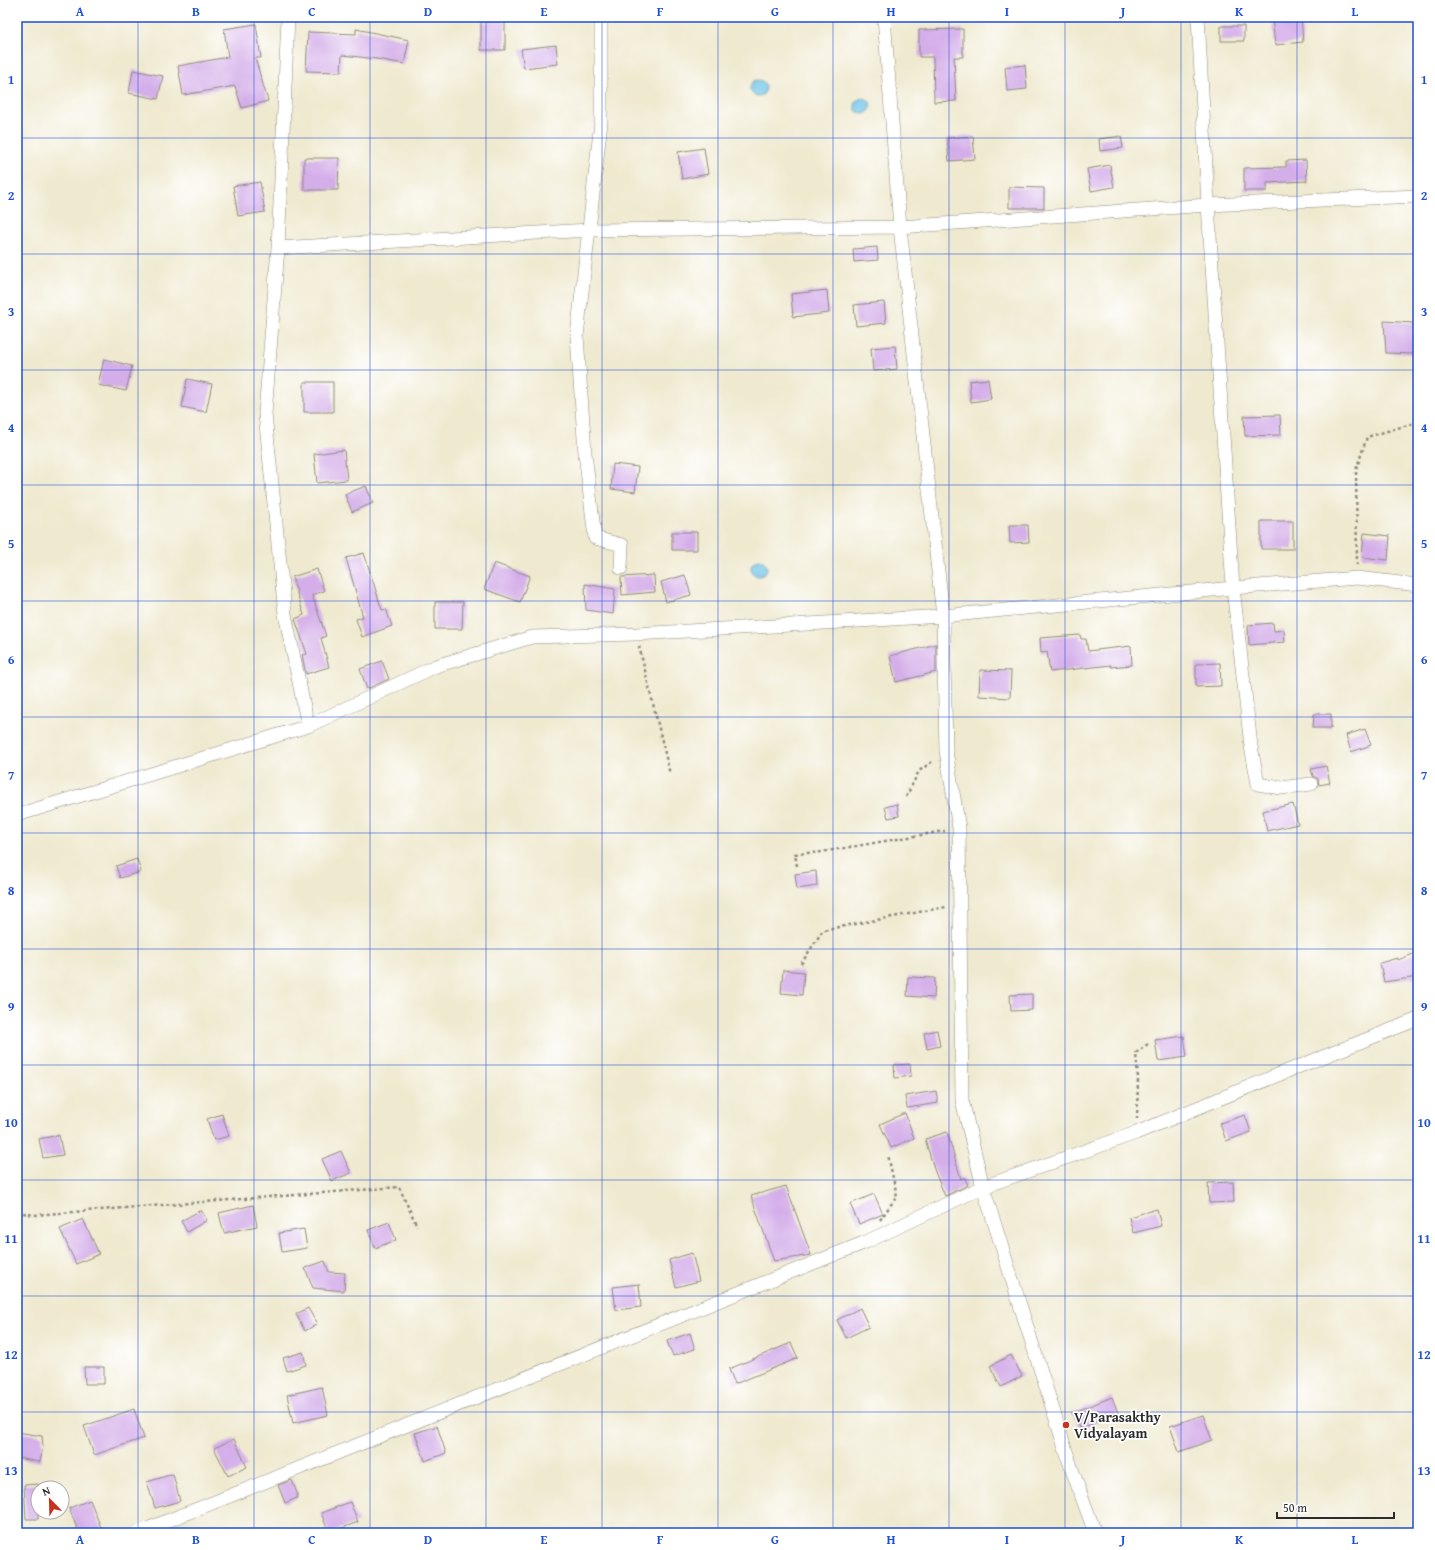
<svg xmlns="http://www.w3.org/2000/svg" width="1435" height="1550" font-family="'Gentium Book Plus',serif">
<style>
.water{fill:#6ac3e8;stroke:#4a778a}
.building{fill:#d4aee9}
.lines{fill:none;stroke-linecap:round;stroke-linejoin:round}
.minor-casing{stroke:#8d8a7d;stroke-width:14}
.path{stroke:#8d8a7d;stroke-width:2.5;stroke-dasharray:3 3;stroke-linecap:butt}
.minor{stroke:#fff;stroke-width:13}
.grid{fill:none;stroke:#1d4ed8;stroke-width:1;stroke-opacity:0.55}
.poi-dot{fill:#c8321e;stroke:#fff;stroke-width:1.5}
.labels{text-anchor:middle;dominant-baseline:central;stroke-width:3.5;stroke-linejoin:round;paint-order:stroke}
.poi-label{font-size:14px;font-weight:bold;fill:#2b2b2b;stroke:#fff;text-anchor:start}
.neatline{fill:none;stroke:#1d4ed8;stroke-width:1.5}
.grid-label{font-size:13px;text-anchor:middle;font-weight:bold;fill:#1d4ed8}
</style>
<rect width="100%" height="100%" fill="#fff"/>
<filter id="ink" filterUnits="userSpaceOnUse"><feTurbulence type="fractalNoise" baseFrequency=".025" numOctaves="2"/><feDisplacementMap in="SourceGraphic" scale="8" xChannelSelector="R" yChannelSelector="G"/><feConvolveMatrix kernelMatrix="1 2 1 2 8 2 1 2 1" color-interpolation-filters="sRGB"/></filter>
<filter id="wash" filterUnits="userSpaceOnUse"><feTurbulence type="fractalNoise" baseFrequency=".012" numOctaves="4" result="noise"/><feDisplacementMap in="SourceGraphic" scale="16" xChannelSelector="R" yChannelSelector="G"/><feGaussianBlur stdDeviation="0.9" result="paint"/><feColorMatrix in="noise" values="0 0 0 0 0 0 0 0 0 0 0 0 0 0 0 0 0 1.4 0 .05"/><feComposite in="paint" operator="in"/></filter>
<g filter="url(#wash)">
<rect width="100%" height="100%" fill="#efe9cf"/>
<path class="water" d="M750 88a8 8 0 1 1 16 0a8 8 0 1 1-16 0Z
M855 106a8 8 0 1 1 16 0a8 8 0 1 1-16 0Z
M751 568a8 8 0 1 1 16 0a8 8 0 1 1-16 0Z"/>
<g id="blocks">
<path class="building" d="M1286,17h15l2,25 -28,3 -3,-27z
M481,22h24v28h-24z
M256,24l5,34h-6l13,43 -26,7 -7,-22 -52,9 -5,-29 50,-9 -4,-28z
M1221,26h23v15h-23z
M356,29l53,11 -5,24 -27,-5 -35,-4 -1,17 -35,-1 2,-39 48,2z
M963,29v28h-9l2,44 -22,1 -1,-45h-14v-27z
M556,45l2,19 -34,4 -3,-19z
M1025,65l2,24 -20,2 -2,-24z
M133,70l30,6 -5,23 -29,-6z
M973,136l2,23 -26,2 -2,-23z
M1121,136l2,12 -23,3 -1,-12z
M704,148l4,26 -26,5 -4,-27z
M304,158h35l-1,32h-34z
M1306,160l1,21 -40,2v8h-23v-23l42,-1v-6z
M1110,165l4,22 -23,4 -4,-22z
M260,182l5,30 -27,4 -5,-30z
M1009,187l35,1v20h-35z
M877,247l1,13 -24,2 -1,-13z
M827,290l2,23 -36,4 -2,-23z
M884,302l2,21 -30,3 -2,-21z
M1384,321l29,2 1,31 -28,-1z
M895,346l2,23 -24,2 -2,-23z
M104,359l28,7 -6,25 -28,-6z
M187,379l25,5 -6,28 -24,-5z
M988,379l3,20 -20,3 -2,-21z
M304,382h29v30h-29z
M1280,415l1,20 -36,1 -1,-20z
M344,450l3,30 -30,3 -3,-29z
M613,464l25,3 -3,25 -24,-3z
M366,486l7,17 -21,9 -7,-18z
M1261,521h32v28h-32z
M1009,525h19l1,17 -19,1z
M672,532h25v18h-25z
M1364,533l26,3 -2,24 -26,-3z
M364,553l18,57 4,-1 6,17 -30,11 -6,-18 7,-2 -17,-59z
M494,563l36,13 -10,26 -36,-13z
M317,569l7,22 -12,4 14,41 -5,2 8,29 -23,7 -4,-19 5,-1 -12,-35 9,-4 -12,-38z
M654,575l1,17 -33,3 -1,-18z
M685,575l6,20 -25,7 -5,-20z
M585,584l30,5 -2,25 -27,-4z
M435,602h28l-1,27h-27z
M1273,623l1,8 10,-1 1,12 -36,3 -1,-20z
M1080,635l1,4h5l2,12 43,-5 1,19 -21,2v-2l-61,7 -3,-20 -6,1 -1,-15z
M936,644v28l-40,10 -6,-26z
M382,661l7,18 -22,10 -7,-20z
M1220,663l1,23 -25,1v-23z
M980,670l31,1 -1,27 -31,-2z
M1314,714h17v14h-18z
M1365,729l6,16 -20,7 -5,-17z
M1326,766l4,17 -11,2 -1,-6 -5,-3 -2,-7z
M897,804l2,12 -11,2 -3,-11z
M1293,804l5,20 -31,7 -4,-20z
M137,859l4,13 -21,6 -4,-12z
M816,871l1,15 -20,3 -2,-15z
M1418,952v25l-34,5 -4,-19 17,-5 1,2z
M783,970l21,2 -2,23 -21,-2z
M908,977l27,1 -1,20 -27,-2z
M1032,994v16l-21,1 -1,-16z
M937,1030l3,16 -13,3 -3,-16z
M1184,1036l3,21 -29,4 -3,-21z
M910,1064l1,12 -16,2 -1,-13z
M936,1091l2,12 -31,5 -2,-12z
M905,1113l9,25 -23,10 -11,-24z
M222,1114l7,22 -15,4 -7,-21z
M1245,1115l6,17 -25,9 -6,-18z
M947,1132l14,47 3,-2 4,8 -23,11 -10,-24 -10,-33z
M59,1135l4,20 -20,3 -4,-19z
M341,1151l10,22 -19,8 -10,-22z
M1233,1182l1,20 -25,1 -1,-20z
M786,1186l25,69 -37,6 -23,-65z
M874,1194l9,20 -24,10 -9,-20z
M253,1205l4,21 -33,7 -5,-20z
M1157,1209l4,17 -28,7 -4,-16z
M201,1210l6,10 -20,12 -6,-11z
M83,1219l16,35 -23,10 -16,-35z
M389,1222l7,18 -21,8 -7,-18z
M304,1229l3,19 -25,4 -3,-19z
M692,1253l7,28 -23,6 -7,-27z
M325,1261l4,11 16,1 -1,18 -31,-3 -8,-20z
M639,1284l2,23 -25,3 -3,-23z
M308,1308l9,16 -12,7 -9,-17z
M860,1308l9,19 -23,11 -9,-18z
M690,1333l5,16 -22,7 -6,-15z
M791,1343l7,15 -63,26 -6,-15z
M303,1352l3,13 -19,6 -4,-13z
M1011,1355l11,21 -21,11 -11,-21z
M84,1367h20v17h-19z
M322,1387l6,28 -35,8 -6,-28z
M1112,1397l6,16 -38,16 -8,-16z
M134,1409l10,29 -50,17 -10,-29z
M1203,1415l9,25 -33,12 -9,-26z
M437,1426l9,27 -21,8 -10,-28z
M17,1432l25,4 1,11 -3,15 -23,-4z
M234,1439l13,28 -19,9 -14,-28z
M173,1474l7,27 -25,7 -8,-26z
M292,1480l5,13v5l-12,5 -7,-18z
M38,1484v35h-12l-2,-34z
M90,1500l12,30 -7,3h-16l-10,-25z
M350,1502l8,20 -29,11 -8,-20z"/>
</g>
</g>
<g filter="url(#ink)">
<use href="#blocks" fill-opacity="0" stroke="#8d8a7d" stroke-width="1"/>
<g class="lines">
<defs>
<path id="minor" d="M288,17l-10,231 -13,166 20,200 23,112
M601,17v105l-24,214 8,117 10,85 27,7 -1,23
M884,17l16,210 43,389 3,135 13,77 3,272 21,87 88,280 23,63
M1198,17l10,188 25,383 18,158 7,38 23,4 30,-4
M278,248l311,-18 311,-3 308,-22 210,-9
M17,815l291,-89 128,-60 96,-29 104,-3 307,-18 290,-28 124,-10 61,7
M137,1533l729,-291 117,-55 153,-54 154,-63 128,-51"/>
</defs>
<use href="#minor" class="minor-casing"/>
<path class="path" d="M1357,565l-1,-95 11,-33 51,-15
M639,646l31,128
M906,797l13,-26 14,-10
M797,866l-2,-12 26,-2 124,-21
M801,964l22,-34 123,-23
M1137,1119l1,-41 -2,-25 12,-9
M17,1212l17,3 365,-28 18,39
M880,1220l17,-24 -9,-41"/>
<use href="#minor" class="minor"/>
</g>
</g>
<path class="grid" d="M138,17v1516M254,17v1516M370,17v1516M486,17v1516M602,17v1516M718,17v1516M833,17v1516M949,17v1516M1065,17v1516M1181,17v1516M1297,17v1516M17,138h1401M17,254h1401M17,370h1401M17,485h1401M17,601h1401M17,717h1401M17,833h1401M17,949h1401M17,1065h1401M17,1180h1401M17,1296h1401M17,1412h1401"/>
<circle class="poi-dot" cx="1066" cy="1425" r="4"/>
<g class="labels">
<g class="poi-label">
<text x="1074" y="1417">V/Parasakthy<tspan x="1074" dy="16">Vidyalayam</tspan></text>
</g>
</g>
<rect width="1435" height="1550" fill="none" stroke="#fff" stroke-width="44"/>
<g transform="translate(50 1500) rotate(337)"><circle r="19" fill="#ffffff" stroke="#aaaaaa"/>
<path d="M0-3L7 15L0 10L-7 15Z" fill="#c8321e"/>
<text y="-6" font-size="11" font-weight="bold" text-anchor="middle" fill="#2b2b2b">N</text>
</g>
<path d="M1277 1512v6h117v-6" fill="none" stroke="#2b2b2b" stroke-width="2"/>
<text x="1283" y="1512" font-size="12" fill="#2b2b2b" stroke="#ffffff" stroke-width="3" paint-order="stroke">50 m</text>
<rect x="22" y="22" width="1391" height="1506" class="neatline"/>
<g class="grid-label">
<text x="80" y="16">A</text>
<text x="196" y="16">B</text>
<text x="312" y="16">C</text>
<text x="428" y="16">D</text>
<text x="544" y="16">E</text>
<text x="660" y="16">F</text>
<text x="775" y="16">G</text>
<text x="891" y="16">H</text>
<text x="1007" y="16">I</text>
<text x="1123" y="16">J</text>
<text x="1239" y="16">K</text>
<text x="1355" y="16">L</text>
<text x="11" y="84">1</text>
<text x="1424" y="84">1</text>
<text x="11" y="200">2</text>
<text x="1424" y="200">2</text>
<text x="11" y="316">3</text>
<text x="1424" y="316">3</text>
<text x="11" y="432">4</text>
<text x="1424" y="432">4</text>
<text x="11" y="548">5</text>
<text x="1424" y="548">5</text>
<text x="11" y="664">6</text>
<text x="1424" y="664">6</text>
<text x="11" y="780">7</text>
<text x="1424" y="780">7</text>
<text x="11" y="895">8</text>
<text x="1424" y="895">8</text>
<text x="11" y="1011">9</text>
<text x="1424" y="1011">9</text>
<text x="11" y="1127">10</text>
<text x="1424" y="1127">10</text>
<text x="11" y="1243">11</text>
<text x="1424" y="1243">11</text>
<text x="11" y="1359">12</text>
<text x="1424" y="1359">12</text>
<text x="11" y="1475">13</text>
<text x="1424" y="1475">13</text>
<text x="80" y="1544">A</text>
<text x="196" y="1544">B</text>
<text x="312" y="1544">C</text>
<text x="428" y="1544">D</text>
<text x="544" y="1544">E</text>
<text x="660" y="1544">F</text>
<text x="775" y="1544">G</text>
<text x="891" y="1544">H</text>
<text x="1007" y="1544">I</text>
<text x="1123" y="1544">J</text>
<text x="1239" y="1544">K</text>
<text x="1355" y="1544">L</text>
</g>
</svg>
